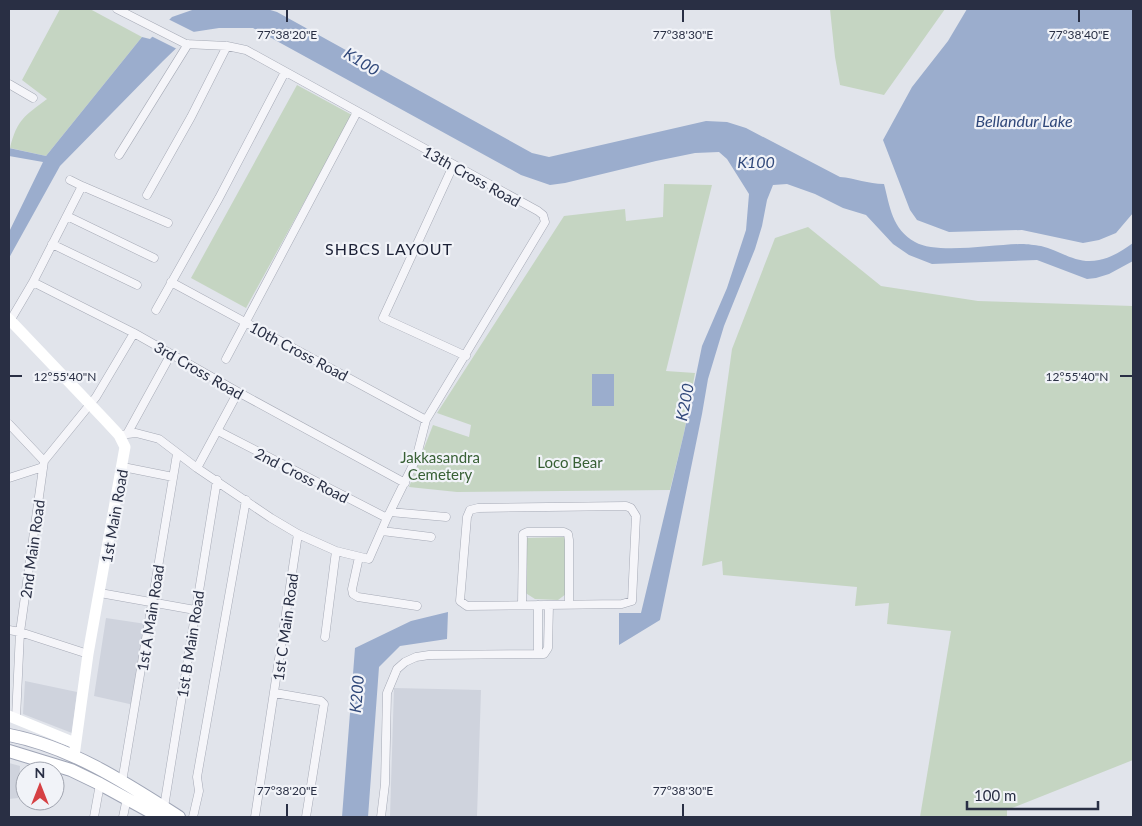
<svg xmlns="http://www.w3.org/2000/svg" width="1142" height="826" font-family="Lato,sans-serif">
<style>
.built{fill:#cfd3dd}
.green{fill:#c5d5c2}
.water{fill:#9badcd}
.pier{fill:#e1e4eb}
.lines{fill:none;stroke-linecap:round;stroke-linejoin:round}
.street-casing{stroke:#a6aab6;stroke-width:9}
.primary-casing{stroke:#a0a6b7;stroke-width:14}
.street{stroke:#f5f5f9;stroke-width:8}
.secondary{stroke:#fff;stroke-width:11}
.primary{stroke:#fff;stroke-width:12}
.ticks{fill:none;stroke:#292f44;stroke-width:2}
.labels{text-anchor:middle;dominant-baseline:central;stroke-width:4.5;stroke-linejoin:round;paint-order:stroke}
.street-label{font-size:15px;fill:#292f44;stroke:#f1f3f8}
.park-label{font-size:15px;fill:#386035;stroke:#f1f3f8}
.water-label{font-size:16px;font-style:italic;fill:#30487a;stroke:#f1f3f8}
.neighbourhood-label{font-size:16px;letter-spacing:1px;fill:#1b2035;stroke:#f1f3f8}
.ticks-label{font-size:12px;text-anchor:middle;fill:#292f44;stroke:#f1f3f8;stroke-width:4.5;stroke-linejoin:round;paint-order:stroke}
</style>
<rect width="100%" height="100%" fill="#e1e4eb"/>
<path class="built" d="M106,618l40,6 -12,81 -40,-9z
M25,681l52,11 -5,41 -49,-19z
M394,688l87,2 -4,127h-87z
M9,763l11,3 -2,32 -9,1z"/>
<path class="green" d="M60,9h30l52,28 -96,119 -36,-8c7,-29 15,-32 37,-49l-25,-19z
M830,9h115l-61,86 -44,-10 -5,-28z
M297,85l55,30 -106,193 -55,-30z
M664,184l48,1 -46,186 29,2 -11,60 -14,57 -213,2 -48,-5 24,-62 36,12 2,-12 -34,-12 127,-197 61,-7 1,12 37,-4z
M808,227l73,59 97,15 155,5v454l-126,50v7h-87l31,-186 -64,-7 2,-21 -34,3 2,-19 -134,-12 -1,-14 -20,5 30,-217 43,-111z
M566,537v57l-8,6 -23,-1 -11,-7 1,-54z"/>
<path class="water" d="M195,9h72l10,3 255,141 17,4 157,-36 21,1 19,6 94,49c15,1 28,7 44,7 6,23 8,45 31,58 23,13 79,2 107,2 5,0 13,1 19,2 20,5 36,19 58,14 12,-2 24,-10 34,-17v18l-24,13 -13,4 -9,1 -50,-19 -105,4 -23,-9 -16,-11 -27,-29 -23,-7 -28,-14 -28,-10 -14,1 -6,15 -5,26 -7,23 -31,77 -16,53 -6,35 -42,206 -41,25v-32h22l43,-180 18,-87 25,-58 19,-58 3,-36 -22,-35 -8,-7 -24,1 -39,8 -91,22 -15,2 -29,-10 -268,-147h-34l-26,4 -30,29 -103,105 -51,92v-26l34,-70 -34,-6v-8l37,8 96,-119 8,2 22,-22z
M967,9h166v204l-17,20 -17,7 -16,3 -61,-13 -73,2 -32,-12 -7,-10 -27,-70 29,-53 36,-46z
M592,374h22v32h-22z
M448,612l-1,27 -47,7 -21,21 -11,150h-26l13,-169 56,-27z"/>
<path class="pier" d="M168,19l28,14 -17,17 -28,-14z"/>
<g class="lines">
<defs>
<path id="street" d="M117,9l69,35 41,2 19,4 292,161 5,4 2,7 -119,198 -10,39 -29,59 -18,41 -33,-8 -38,-17 -27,-16 -74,-50 -38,-29 -23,-6 -17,2
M9,84l24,14
M119,155l69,-111
M453,166l-70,152 83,38
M70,180l12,6
M147,195l44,-78 36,-71
M67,216l87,42
M52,244l85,41
M33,282l49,-96 86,37
M171,282l255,138
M156,310l63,-112 66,-126
M10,321l23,-39 101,51 104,59 167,91
M226,359l131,-247
M9,424l35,37 -24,171 -4,86
M218,431l169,87
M127,434l44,-80
M44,461l52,-64 38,-64
M123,467l50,10
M197,468l41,-76
M9,478l34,-11
M626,506l5,2 5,8 -4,85 -10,3 -155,2 -7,-5 7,-84 3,-7 8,-2z
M390,512l56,5
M382,531l49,6
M359,557l-7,32 1,5 5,3 59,9
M100,593l95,17
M522,605l1,-71 4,-2h37l4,2 1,6v64
M9,630l11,2 68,22
M325,637l11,-86
M538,654v-49
M275,693l46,8 3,3 -18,113
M122,782l55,-328
M164,807l53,-327
M94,817l6,-33
M123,817l4,-19
M193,817l6,-26 -2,-14 49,-277
M255,817l43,-283
M381,817l4,-33 2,-91 10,-24 8,-7 11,-5 13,-2 115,-1 4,-6 1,-43"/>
<path id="primary" d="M9,735c62,12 117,48 170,82
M9,751l62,19 29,14 60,33"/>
</defs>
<use href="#street" class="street-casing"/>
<use href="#primary" class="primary-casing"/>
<use href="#street" class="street"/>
<path class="secondary" d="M9,319l97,102 13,14 6,12 -37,207 -14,102
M9,716l66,27"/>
<use href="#primary" class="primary"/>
</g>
<path class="ticks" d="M287,10v12M683,10v12M1079,10v12M10,376h12M1120,376h12M287,804v12M683,804v12"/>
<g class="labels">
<g class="street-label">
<text transform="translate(472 176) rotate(29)">13th Cross Road</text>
<text transform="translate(299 351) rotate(28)">10th Cross Road</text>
<text transform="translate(199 370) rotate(30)">3rd Cross Road</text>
<text transform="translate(302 475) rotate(27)">2nd Cross Road</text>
<text transform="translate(114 516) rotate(-80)">1st Main Road</text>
<text transform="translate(32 549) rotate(-82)">2nd Main Road</text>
<text transform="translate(150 618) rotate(-81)">1st A Main Road</text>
<text transform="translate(285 627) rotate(-82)">1st C Main Road</text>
<text transform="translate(190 644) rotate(-81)">1st B Main Road</text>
</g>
<g class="park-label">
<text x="440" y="457">Jakkasandra<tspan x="440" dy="17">Cemetery</tspan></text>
<text x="570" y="462">Loco Bear</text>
</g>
<g class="water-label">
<text transform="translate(362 61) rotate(32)">K100</text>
<text x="1024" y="120">Bellandur Lake</text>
<text x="756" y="161">K100</text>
<text transform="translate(684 402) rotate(-79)">K200</text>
<text transform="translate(356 694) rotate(-85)">K200</text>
</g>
<g class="neighbourhood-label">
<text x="389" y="248">SHBCS LAYOUT</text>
</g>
</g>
<g class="ticks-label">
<text x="287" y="39">77°38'20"E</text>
<text x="683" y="39">77°38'30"E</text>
<text x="1079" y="39">77°38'40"E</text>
<text x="65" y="381">12°55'40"N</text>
<text x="1077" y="381">12°55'40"N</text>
<text x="287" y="795">77°38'20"E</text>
<text x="683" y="795">77°38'30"E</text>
</g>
<rect width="1142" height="826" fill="none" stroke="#292f44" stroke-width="20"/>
<g transform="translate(40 786)"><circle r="24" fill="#f1f3f8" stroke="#a1a5b0"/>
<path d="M0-4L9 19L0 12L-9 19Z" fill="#d64144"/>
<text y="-8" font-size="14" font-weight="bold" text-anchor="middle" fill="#292f44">N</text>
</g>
<path d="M967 801v8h131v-8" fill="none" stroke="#292f44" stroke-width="2.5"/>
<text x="974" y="801" font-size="15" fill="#292f44" stroke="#f1f3f8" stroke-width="4" paint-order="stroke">100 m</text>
</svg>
